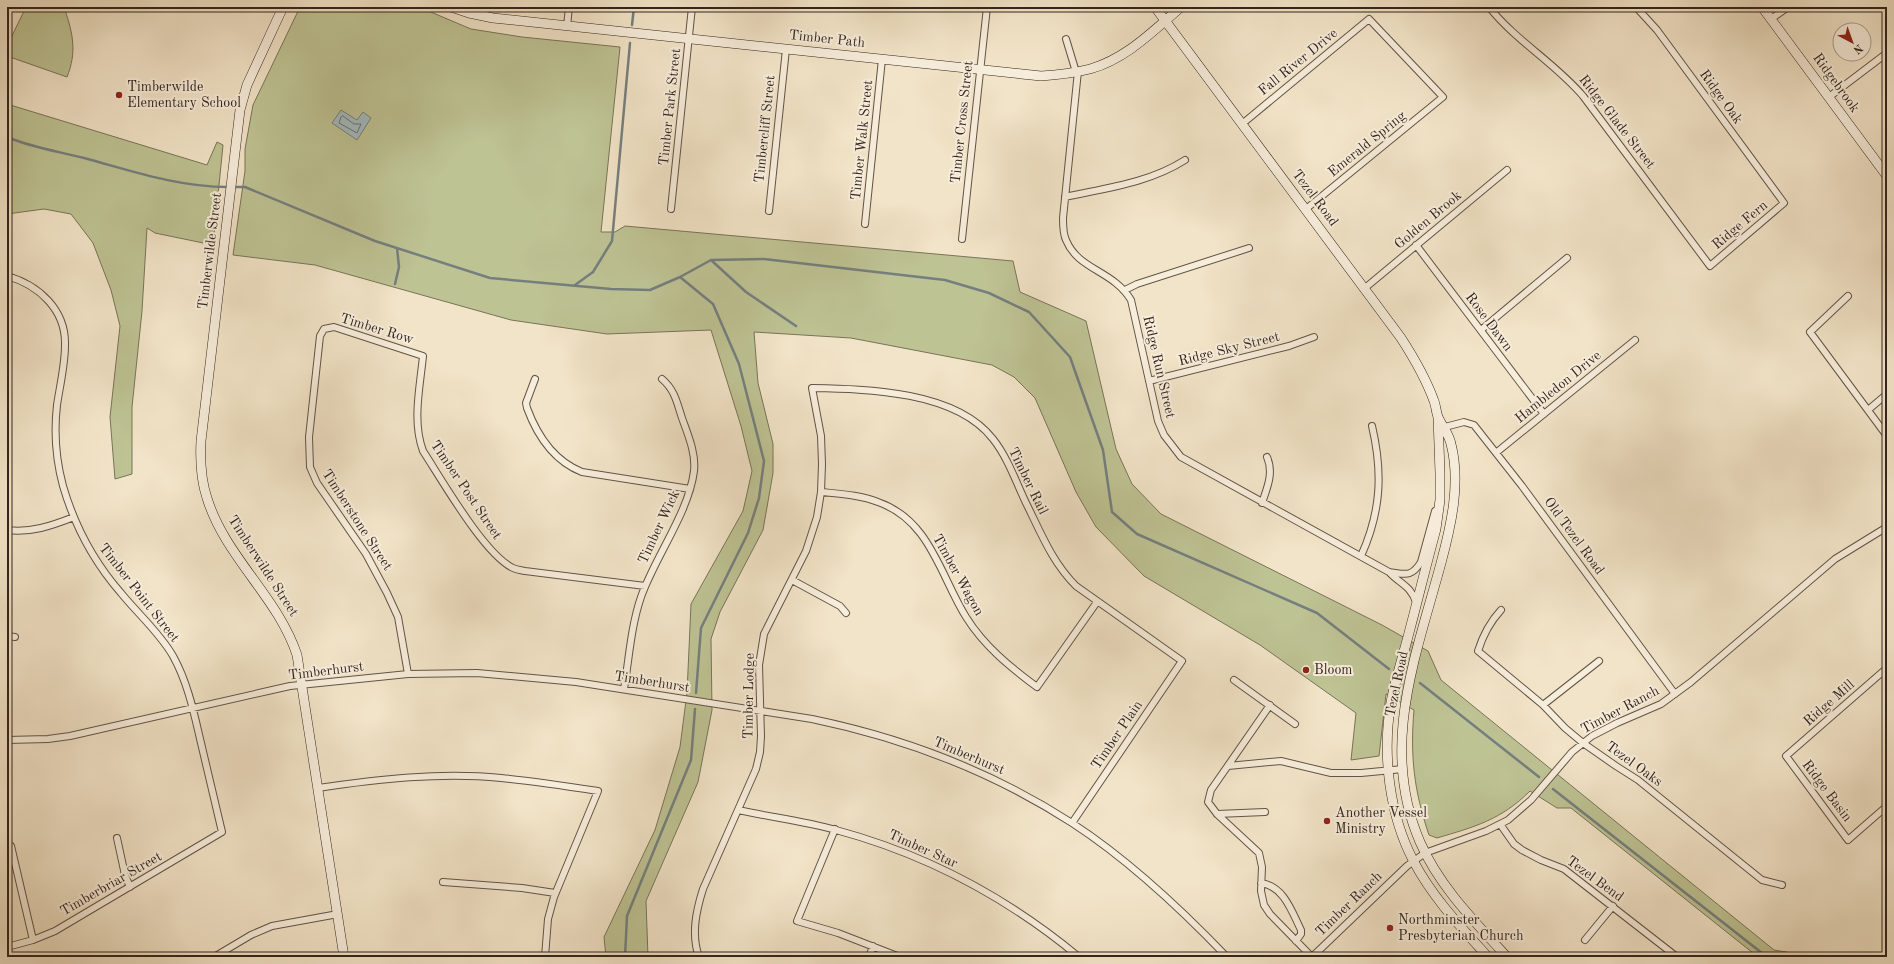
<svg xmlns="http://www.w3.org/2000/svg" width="1894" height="964" font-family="'Old Standard TT',serif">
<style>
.green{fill:#bec394;stroke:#787458}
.water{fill:#a2bbc1;stroke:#757f7f}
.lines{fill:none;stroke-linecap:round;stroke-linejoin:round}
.shore{stroke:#6a706e;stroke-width:1}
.stream{stroke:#757f7f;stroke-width:2.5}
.street-casing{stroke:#625447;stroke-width:8}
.secondary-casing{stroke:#32241c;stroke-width:10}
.street{stroke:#f7eddb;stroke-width:6}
.secondary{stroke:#f7eddb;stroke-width:9}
.poi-dot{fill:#8f2418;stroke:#f7eddb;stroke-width:1.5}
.labels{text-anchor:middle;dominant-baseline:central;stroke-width:4;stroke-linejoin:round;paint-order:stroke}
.street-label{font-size:14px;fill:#32241c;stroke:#f7eddb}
.poi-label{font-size:14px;fill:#32241c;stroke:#f7eddb;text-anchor:start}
</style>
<rect width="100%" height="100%" fill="#f2e4c8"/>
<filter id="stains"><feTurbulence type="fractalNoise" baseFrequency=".005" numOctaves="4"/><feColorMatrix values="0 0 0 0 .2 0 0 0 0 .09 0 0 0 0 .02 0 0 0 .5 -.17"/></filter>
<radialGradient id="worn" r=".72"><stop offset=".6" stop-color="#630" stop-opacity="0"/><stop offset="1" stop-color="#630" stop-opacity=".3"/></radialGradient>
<path class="green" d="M26,7h35l4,3c8,24 12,42 2,67l-60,-21v-10z
M300,7h119l52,22 51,8 98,10 -19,185h14l10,-6 388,35 7,31 66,29 30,128 16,35 29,30 221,111 46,26 13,29 333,270 42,7h-58l-187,-149h-14l-27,-17c-29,29 -56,36 -93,47l-8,-3c-15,-44 -19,-79 -15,-125l-28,-16 -7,62 -28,4 5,-47 -96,-68 -116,-69 -48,-49 -20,-35 -41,-94 -21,-21 -22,-12 -141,-27 -97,-6 4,51 15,61v29l-10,57 -43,82 -9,27 1,71 -14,72 -52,119 2,56h-42l-2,-20 51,-107 25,-83 7,-54 4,-89 52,-93 9,-40 -11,-45 -30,-96 -104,4 -96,-14 -196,-55 -82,-10 12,-84v-22l8,-44z
M7,104l200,61 10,-23 6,3 -10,100 -58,-12 -8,-5 -5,83 -10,96v67l-17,5 -5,-62 10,-91 -9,-36 -18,-47 -22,-29 -27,-5 -37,5z"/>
<path class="water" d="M341,110l16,10 6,-8 8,6 -14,22 -25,-17z"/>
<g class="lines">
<path class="shore" d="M343,116l11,8h7l-4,9 -18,-10 2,-6z"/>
<path class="stream" d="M632,25l2,-18
M7,137c26,11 50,14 77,21 48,13 94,29 144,29
M233,187h12l130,54 115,37 121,11 39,1 30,-13 31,-17 53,-1 181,21 44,13 40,19 41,45 33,93 9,62 25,22 180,79 72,56
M711,260l35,32 50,34
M680,277l33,27 26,60 25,97 -5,37 -11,35 -47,95 -5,65
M395,284l4,-17 -2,-19
M575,285l18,-13 19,-31 18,-198
M1420,683l119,94
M1553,789l214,168
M625,957l2,-41 64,-156 4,-51"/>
<defs>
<path id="street" d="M1489,7c27,34 66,56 94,89l127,170 74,-63 -127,-173 -21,-23
M1771,19l17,-12
M567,26l2,-19
M1066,39l10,33
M1078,71l-15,147c0,7 0,16 3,22 12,30 47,30 65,60l27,121 6,14 17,22 208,115c11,12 22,14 27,30
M1829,97l58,-44
M1242,124l127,-105 74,78 -137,112
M1065,197c41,-9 84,-14 120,-37
M671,209l21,-202
M769,211l17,-162
M865,224l17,-165
M962,239l25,-232
M1416,245l128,169
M7,276c32,9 59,34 58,69 0,20 -5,40 -8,60 -3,26 -1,55 6,81 12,41 30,75 58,107 17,21 39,40 52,63 15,27 21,57 28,87 7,30 14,59 21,89l-167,99 -22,9 -26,7
M1365,288l142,-118
M1125,290l12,-6 112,-36
M1848,296l-38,36 77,104
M1481,330l86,-72
M535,379l-9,24 1,5c10,27 27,53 55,64l108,17
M1149,381l140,-35 25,-9
M1868,410l19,-16
M1441,428l23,-6 10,3 48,61 153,208
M1497,452l138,-112
M821,492c19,2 39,3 57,10 52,18 62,73 88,115 18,29 44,50 71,70l60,-85
M1262,503c5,-15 12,-30 5,-46
M7,530c24,3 44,-4 67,-13
M1361,556c20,-44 22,-83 11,-130
M1389,572c16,2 22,6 32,-10l14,-51
M792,580l48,26 6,7
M1501,610c-12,13 -18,25 -23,41l65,54 22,23 18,15 33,23 22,14 124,100 20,5
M7,636l8,1
M1887,668l-101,88 62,84 39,-34
M408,674l-10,-57 -11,-24 -21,-39 -49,-71 -7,-16 -1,-30 11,-101 4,-7 10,-2 89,29c-3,31 -11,65 0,95 19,29 61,103 90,117 4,2 8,2 12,3l120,15
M1234,680l61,44
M624,689c5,-30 7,-63 17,-92 14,-40 48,-85 53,-126 2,-18 -6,-36 -12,-53 -5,-15 -7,-28 -20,-39
M1270,705l-59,85 -3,12 9,12 42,39 3,14 -1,24 3,14 6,9 42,43
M1543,705l56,-44
M7,740l41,-1 22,-3 220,-50 118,-12 69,-1 99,9 236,37c92,19 181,53 260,104 57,37 108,85 155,134
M1228,766l53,-5 50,12h30l42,-4
M318,788c60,-9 123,-16 183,-10 33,3 65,8 97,13l-44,106 -6,22 -3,38
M738,810c32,7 66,11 98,20 89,24 172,68 243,127
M1217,814l48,-2
M1500,824l14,20 8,6 19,10 23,9 113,88
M835,829l-38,92 41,12 62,24
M117,838l8,37 5,12
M7,846h4l22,94
M443,882l79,6 33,5
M1261,883c23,3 31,29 40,47v4l-5,7
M1585,940l28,-34
M214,957l37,-22 21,-9 66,-12
M699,957c-8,-22 -3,-46 4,-68l53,-120 4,-17 1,-16 -2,-71 5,-31 42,-83 11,-34 4,-25 1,-28 -1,-28 -9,-48c56,1 144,3 181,51 15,19 23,43 33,64 15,30 26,59 50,83l106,75 -110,162
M869,957l4,-11
M1312,957l95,-91 18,-13 61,-22 22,-11 23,-20 41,-48 20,-16 25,-13 44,-19 30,-22 144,-123 52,-32"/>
<path id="secondary" d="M283,7l-36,78 -7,25 -39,331c-1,19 0,39 6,57 18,59 71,99 90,157l47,302
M451,7l18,6 24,5 548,58c16,-1 33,-3 49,-7 36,-10 63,-38 91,-62
M1155,7l246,331c13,20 25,41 33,63 2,5 2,11 4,16 4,9 11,17 13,27 10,39 0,82 -10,119 -25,93 -62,184 -21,279 19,44 55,80 87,115
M1762,7l125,169
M1438,417l2,56v27l-4,29c-9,33 -17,66 -26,100 -6,24 -14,48 -19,73 -9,52 -2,113 23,160 19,36 47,65 74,95"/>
</defs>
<use href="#street" class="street-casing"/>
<use href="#secondary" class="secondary-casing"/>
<use href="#street" class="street"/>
<use href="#secondary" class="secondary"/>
</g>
<g class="poi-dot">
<circle cx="119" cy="95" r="4"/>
<circle cx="1306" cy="670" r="4"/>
<circle cx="1327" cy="821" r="4"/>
<circle cx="1390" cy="928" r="4"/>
</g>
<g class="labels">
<g class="street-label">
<text transform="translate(827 39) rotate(6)">Timber Path</text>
<text transform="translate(1298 62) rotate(-39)">Fall River Drive</text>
<text transform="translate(1836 83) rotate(54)">Ridgebrook</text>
<text transform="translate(1721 97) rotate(54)">Ridge Oak</text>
<text transform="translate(670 107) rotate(-84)">Timber Park Street</text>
<text transform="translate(962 122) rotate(-84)">Timber Cross Street</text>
<text transform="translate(1617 122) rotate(52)">Ridge Glade Street</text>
<text transform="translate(765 129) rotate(-84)">Timbercliff Street</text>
<text transform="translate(862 140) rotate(-84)">Timber Walk Street</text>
<text transform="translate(1367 144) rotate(-39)">Emerald Spring</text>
<text transform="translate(1315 198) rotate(53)">Tezel Road</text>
<text transform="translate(1428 220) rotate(-40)">Golden Brook</text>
<text transform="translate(1740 225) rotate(-40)">Ridge Fern</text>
<text transform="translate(210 251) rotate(-83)">Timberwilde Street</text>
<text transform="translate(1489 322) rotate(53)">Rose Dawn</text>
<text transform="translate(377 329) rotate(17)">Timber Row</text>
<text transform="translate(1229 349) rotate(-14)">Ridge Sky Street</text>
<text transform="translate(1159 367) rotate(77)">Ridge Run Street</text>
<text transform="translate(1558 387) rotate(-39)">Hambledon Drive</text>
<text transform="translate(1028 481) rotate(64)">Timber Rail</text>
<text transform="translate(466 490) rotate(56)">Timber Post Street</text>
<text transform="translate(357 520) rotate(57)">Timberstone Street</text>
<text transform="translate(659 527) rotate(-65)">Timber Wick</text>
<text transform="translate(1574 536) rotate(54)">Old Tezel Road</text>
<text transform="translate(263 566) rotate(57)">Timberwilde Street</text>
<text transform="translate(958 575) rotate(61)">Timber Wagon</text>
<text transform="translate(139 593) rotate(52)">Timber Point Street</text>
<text transform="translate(326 671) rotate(-7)">Timberhurst</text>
<text transform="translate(652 682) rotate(9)">Timberhurst</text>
<text transform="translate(1397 684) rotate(-78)">Tezel Road</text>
<text transform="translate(749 696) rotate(-89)">Timber Lodge</text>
<text transform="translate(1829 703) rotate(-41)">Ridge Mill</text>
<text transform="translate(1620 710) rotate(-28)">Timber Ranch</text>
<text transform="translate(1117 735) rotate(-56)">Timber Plain</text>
<text transform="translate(969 756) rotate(23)">Timberhurst</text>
<text transform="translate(1634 764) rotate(36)">Tezel Oaks</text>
<text transform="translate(1827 791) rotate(53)">Ridge Basin</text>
<text transform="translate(923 849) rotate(24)">Timber Star</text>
<text transform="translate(1595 879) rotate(36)">Tezel Bend</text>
<text transform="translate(111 884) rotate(-30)">Timberbriar Street</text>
<text transform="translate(1349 904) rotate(-44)">Timber Ranch</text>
</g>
<g class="poi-label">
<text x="127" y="87">Timberwilde<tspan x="127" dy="16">Elementary School</tspan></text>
<text x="1314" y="670">Bloom</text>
<text x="1335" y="813">Another Vessel<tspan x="1335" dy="16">Ministry</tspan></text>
<text x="1398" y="920">Northminster<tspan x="1398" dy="16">Presbyterian Church</tspan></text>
</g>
</g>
<rect width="1894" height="964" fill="none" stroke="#f2e4c8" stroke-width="24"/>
<rect x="8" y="8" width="1878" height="948" fill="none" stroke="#32241c" stroke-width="2"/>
<rect x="12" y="12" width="1870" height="940" fill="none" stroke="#32241c"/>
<g transform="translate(1852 42) rotate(139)"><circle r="19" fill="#f7eddb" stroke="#a89d8f"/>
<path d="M0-3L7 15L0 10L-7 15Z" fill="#8f2418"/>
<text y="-6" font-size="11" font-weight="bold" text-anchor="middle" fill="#32241c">N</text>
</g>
<rect width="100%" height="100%" filter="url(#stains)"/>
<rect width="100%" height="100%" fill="url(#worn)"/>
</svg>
